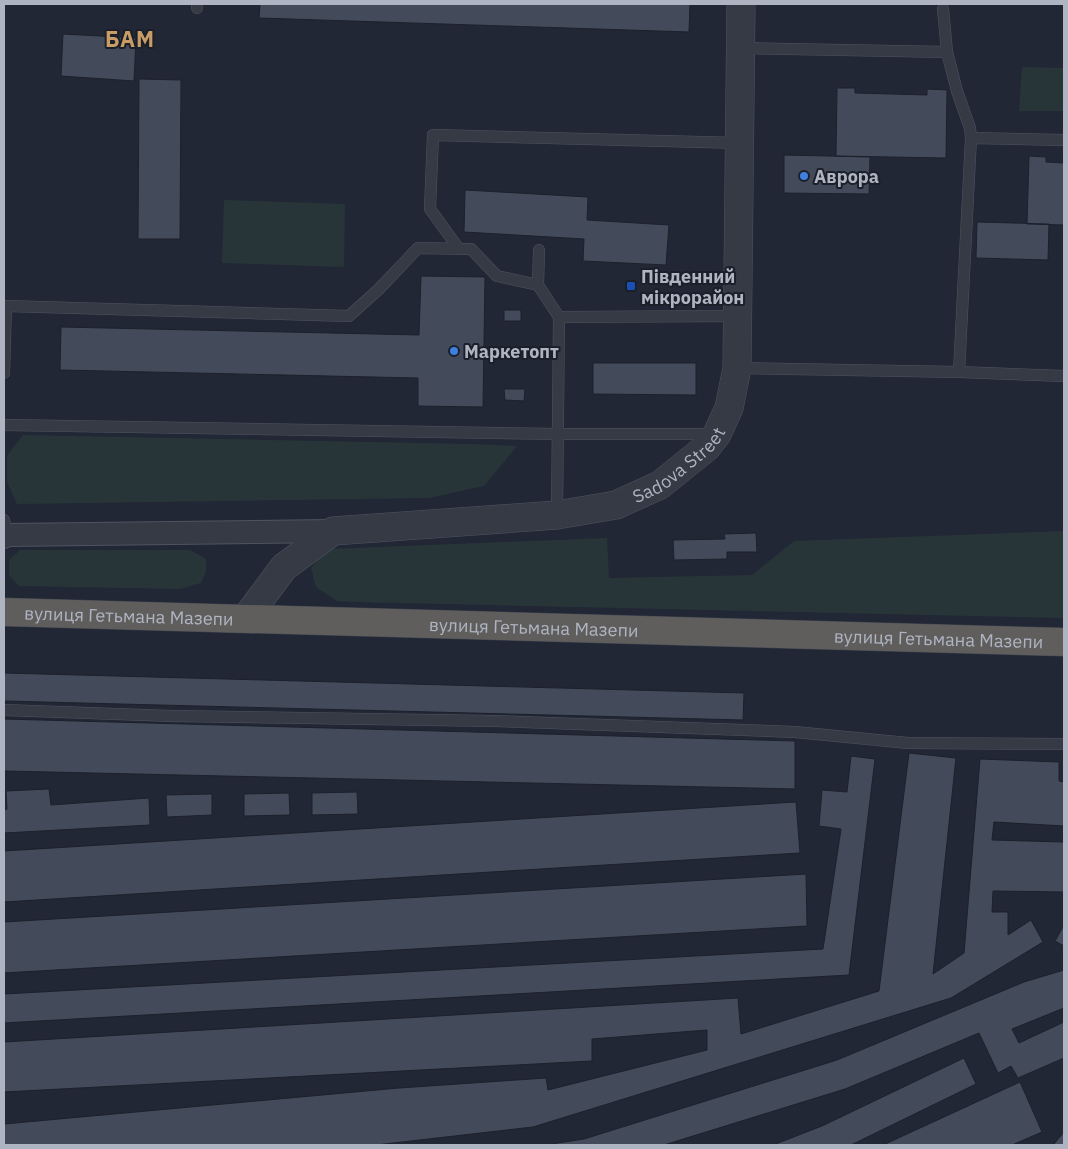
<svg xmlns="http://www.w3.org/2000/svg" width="1068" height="1149" font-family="'IBM Plex Sans',sans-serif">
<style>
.green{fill:#273539}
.building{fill:#434a59;stroke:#1c212c}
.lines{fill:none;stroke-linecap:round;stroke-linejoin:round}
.service-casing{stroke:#4f5460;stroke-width:12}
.minor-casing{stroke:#4f5460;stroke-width:24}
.tertiary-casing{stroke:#4f5460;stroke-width:29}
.trunk-casing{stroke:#3f4450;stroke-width:29}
.service{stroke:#353a45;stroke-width:11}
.minor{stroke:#353a45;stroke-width:22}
.tertiary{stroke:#353a45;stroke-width:28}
.trunk{stroke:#5f5e5c;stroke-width:28}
.shop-dot{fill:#3f7fe0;stroke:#1a1f2a;stroke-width:2}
.transit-dot{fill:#1a4fb4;stroke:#1a1f2a;stroke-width:2}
.labels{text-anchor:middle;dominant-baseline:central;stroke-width:4;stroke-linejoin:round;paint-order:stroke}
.poi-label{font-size:18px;font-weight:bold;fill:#afb4c2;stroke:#1a1f2a;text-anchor:start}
.street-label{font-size:18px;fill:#afb4c2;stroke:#1a1f2a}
.district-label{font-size:22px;font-weight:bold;letter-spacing:1px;fill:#c89c65;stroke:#1a1f2a}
</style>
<rect width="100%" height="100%" fill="#222735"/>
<path class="green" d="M1022,67l42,1v43h-45z
M224,200l121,4 -1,63 -122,-4z
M23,435l449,9 45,2 -33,40 -55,12 -412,6 -10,-22v-26z
M1064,531v87l-708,-16 -19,-1 -21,-14 -5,-19 16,-19 280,-11 2,40 143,-3 42,-34z
M20,550h170l16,9v13l-5,11 -22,6 -160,-3 -10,-11v-15z"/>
<path class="building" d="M260,4h430l-1,28 -430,-14z
M63,34l73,4 -2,43 -73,-5z
M139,79l42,1 -1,159h-42z
M837,88h18v5l72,2v-6l20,1 -1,68 -110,-2z
M784,155l86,2 -1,37 -85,-1z
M1029,156l17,1v5l18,1v62l-37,-1z
M465,190l123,7 -1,23 82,5 -3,40 -83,-4 1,-22 -120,-7z
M977,222l72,2 -1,36 -72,-2z
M421,276l64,1 -2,130 -65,-1v-28l-358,-8 1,-43 358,8z
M504,310h17v11h-17z
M593,363h103v32l-103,-1z
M504,389h21l-1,12 -19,-1z
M756,533l1,19h-30v7l-53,1 -1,-20 52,-1 -1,-5z
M4,673l740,20 -1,27 -739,-19z
M4,719l791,22v48l-791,-18z
M909,753l47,5 -23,216 31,-21 16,-194 79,3v19l5,1v44l-70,-4 -2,18 72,2v50l-71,-1 -1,21h16v23l23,-15 12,22 -92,56 -418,129 -157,18h-372v-21l395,-36 147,-10 2,12 159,-40v-20l-115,9v22l-588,31v-50l734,-44 3,36 138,-43z
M851,756l24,3 -26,216 -845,48v-29l819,-45 18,-120 -22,-3 3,-36 25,2z
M49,789l2,16 98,-7 1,27 -146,8v-23l3,-1 -1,-18z
M357,792l1,22 -46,1v-22z
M289,793l1,22 -46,1v-22z
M212,794v21l-45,2 -1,-22z
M796,802l4,51 -796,49v-51z
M806,874l1,52 -803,47v-51z
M1064,925v21l-9,-5z
M1064,970v38l-52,21 7,14 45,-21v36l-46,20 -7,-12 -13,7 -19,-40 -134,56 -181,56h-119l39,-6 253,-79 187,-78z
M964,1058l12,26 -125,61h-78l49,-19z
M1020,1082l22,50 -30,13h-129z
M1064,1132v13h-11l1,-1z"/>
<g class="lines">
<defs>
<path id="service" d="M197,4v4
M741,48l206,4 -4,-43
M947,52l10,39 13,37 1,10 -12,234
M971,138l93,2
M459,249l-29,-40 3,-74 307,8
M538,285l1,-35
M737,368l222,4 105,4
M4,373l2,-67 343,10 30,-27 39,-41 53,1 26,27 41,9 21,32
M4,425l554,9h156
M557,515l2,-198 179,-1
M4,520l3,15
M4,710l168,6 322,5 301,11 113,11 156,1"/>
<path id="minor" d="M4,537l3,-2 326,-4"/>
<g id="tertiary">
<path id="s1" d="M246,618l38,-51 49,-36 224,-16 59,-10 44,-20 47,-38 10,-13 12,-26 8,-40 4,-364"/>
</g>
<g id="trunk">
<path id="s2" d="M4,612l1060,30"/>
</g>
</defs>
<use href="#service" class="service-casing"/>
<use href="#minor" class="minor-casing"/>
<use href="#tertiary" class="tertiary-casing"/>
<use href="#trunk" class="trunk-casing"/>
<use href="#service" class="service"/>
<use href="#minor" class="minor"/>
<use href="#tertiary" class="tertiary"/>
<use href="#trunk" class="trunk"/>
</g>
<g class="shop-dot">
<circle cx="804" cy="176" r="5"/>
<circle cx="454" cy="351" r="5"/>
</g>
<rect class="transit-dot" x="626" y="281" width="10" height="10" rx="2.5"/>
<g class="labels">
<g class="poi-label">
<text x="814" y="176">Аврора</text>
<text x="641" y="276">Південний<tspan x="641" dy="21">мікрорайон</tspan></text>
<text x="464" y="351">Маркетопт</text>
</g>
<g class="street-label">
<text stroke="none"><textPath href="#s1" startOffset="484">Sadova Street</textPath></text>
<text stroke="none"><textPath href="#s2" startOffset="125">вулиця Гетьмана Мазепи</textPath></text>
<text stroke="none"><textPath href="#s2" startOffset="530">вулиця Гетьмана Мазепи</textPath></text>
<text stroke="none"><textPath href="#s2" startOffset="935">вулиця Гетьмана Мазепи</textPath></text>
</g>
<g class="district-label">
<text x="130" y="38">БАМ</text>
</g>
</g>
<rect width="1068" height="1149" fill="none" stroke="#afb4c2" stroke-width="10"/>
</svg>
